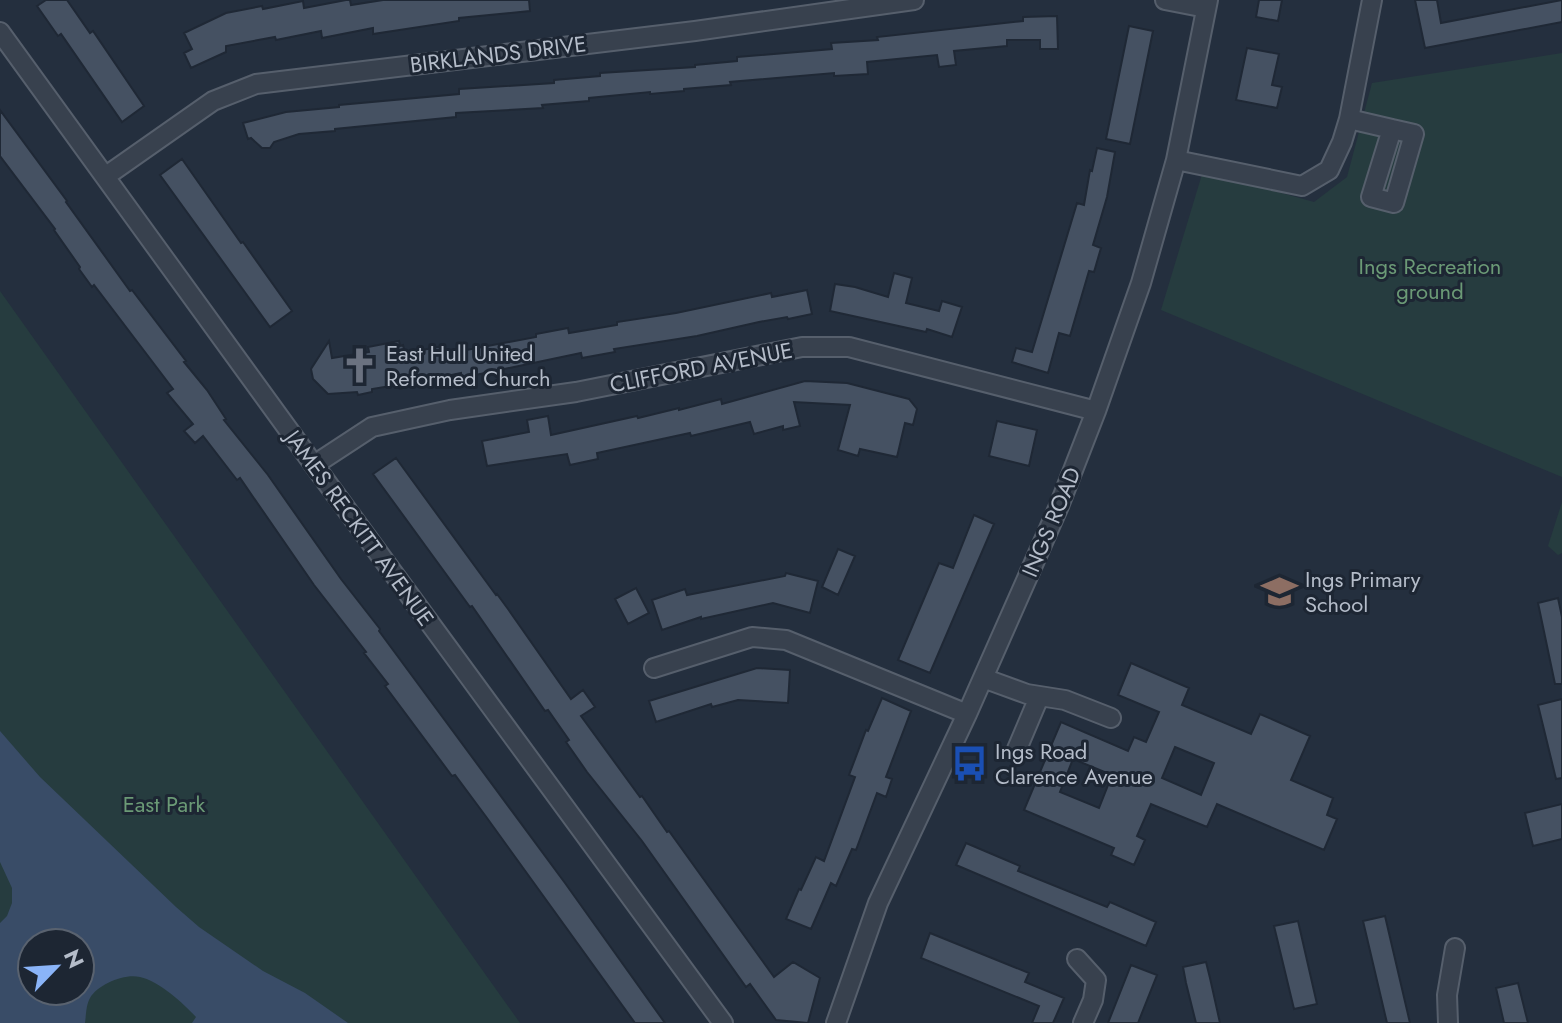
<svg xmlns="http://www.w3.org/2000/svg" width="1562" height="1023" font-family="Jost,sans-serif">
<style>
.green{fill:#263c3f;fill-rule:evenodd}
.water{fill:#394c67;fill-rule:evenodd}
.building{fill:#455162;stroke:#1f2835;stroke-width:2;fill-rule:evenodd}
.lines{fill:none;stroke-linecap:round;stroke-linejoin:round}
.minor-casing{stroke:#565f6c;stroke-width:22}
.minor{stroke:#38414e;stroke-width:18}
.labels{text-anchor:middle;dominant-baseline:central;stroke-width:6;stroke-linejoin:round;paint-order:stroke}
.street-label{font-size:22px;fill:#b4bcc9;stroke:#1d2633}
.park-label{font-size:22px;fill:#6b9a76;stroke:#1d2633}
.poi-label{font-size:22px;fill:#b4bcc9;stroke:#1d2633;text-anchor:start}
</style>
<rect width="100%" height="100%" fill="#242f3e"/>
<path class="green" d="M1562,53v424l-401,-167 42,-139 111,31 33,-25 25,-94z
M0,291l520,732h-520zM32,943h48v48h-48z
M1562,502v51l-4,2 -10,-9z"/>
<path class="water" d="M0,731l40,46 136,130 23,20 64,44 42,22 43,30h-156l4,-6c-13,-14 -37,-36 -56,-40 -15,-4 -42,7 -50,21 -4,7 -4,18 -5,25h-85v-100l7,-7 5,-13v-15l-12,-26zM32,943h48v48h-48z"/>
<path class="building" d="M46,0h21l23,33 3,-2 51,75 -22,16 -61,-88 -3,2 -21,-30z
M346,0h4l1,5 32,-5h146l1,11 -71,7v3l-86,13v-6l-51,10 -1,-7 -45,9 -1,-3 -49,9v6l-35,16 -7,-15 8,-4 -8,-16 42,-20 36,-7 1,3 40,-8 1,7z
M1259,0h23l-4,21 -22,-4z
M1415,0h22l4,23 121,-23v22l-137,26z
M1057,16l1,33h-18v-9h-33v6l-53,5 2,14 -17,2 -2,-12 -70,7 1,12 -34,2v-3l-104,9 1,3 -47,4v2l-34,3v-2l-61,6v3l-47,4 1,3 -87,5v4l-121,12v2l-36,3 -25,8 -4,6h-8l-11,-10 -3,1 -5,-16 43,-11 53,-5v-2l120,-11v-5l95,-6v-3l46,-4v-3l95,-6v-2l42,-4v-4l95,-8 -1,-6 47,-3 -1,-3 146,-16v-4z
M1129,26l24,5 -23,113 -24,-5z
M1247,48l32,6 -7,31 10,2 -5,21 -41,-8z
M0,110l67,91 -1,1 64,89 2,-1 54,71 -2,1 23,28 19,29 -2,1 44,55 73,104 39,50 -1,2 186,252 100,140h-30l-148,-205 -32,-43 -3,1 -67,-90 3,-2 -24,-31 2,-1 -52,-67 -74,-107 -3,2 -34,-44 -8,7 -11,-12 9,-7 -26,-31 6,-4 -79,-104 -2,2 -13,-18 1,-2 -26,-37 1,-1 -55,-73z
M1097,148l18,4 -8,45 -14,48 8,3 -7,24 -5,-1 -19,65 -11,-3 -11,40 -36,-11 4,-14 16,4 45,-149 7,2 6,-35 2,1z
M182,159l59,84 2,-1 49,69 -22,16 -110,-152z
M894,273l18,5 -6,25 33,8 3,-10 20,6 -10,30 -25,-8 -1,3 -96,-21 5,-27 20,3 33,10z
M807,290l5,24 -24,5 -1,-2 -28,5 -62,14 -83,13 1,3 -33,6 -1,-5 -120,25v-5l-52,11 -2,3 -7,2 -4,-4 -24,4v3l-14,3 -1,-3 -29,2 -15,-15 -2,-10 18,-28 3,17 37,-6 -1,-5 31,-6 1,5 3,-1 2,8 39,-7 1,8 91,-17v-3l32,-6 1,5 48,-8v-3l59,-9 95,-20 1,4z
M805,381l42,2 62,16 8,10 -4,16 -8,-2 -8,34 -37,-8 -2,7 -20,-6 12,-45 -56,-3 6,24 -17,4v-4l-29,8 -4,-12 -59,14 -1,-3 -93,20 1,6 -28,6 -3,-11 -80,12 -5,-25 47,-9 -2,-12 21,-4 3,19 86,-19 1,2 41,-10v2l42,-11 1,5z
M997,421l40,9 -8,36 -40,-10z
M396,458l100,137 1,-1 11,15 63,90 12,-9 12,17 -14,9 59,81 2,-1 25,36 2,-1 105,146 19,-15 27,16 -12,45 -32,-3 -26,-36 -4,3 -104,-146 -55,-69 -21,-30 3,-2 -21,-30 -3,1 -73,-105 -2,1 -97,-133z
M974,515l20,9 -64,149 -32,-13 41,-97 14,5z
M838,549l17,7 -17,39 -16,-8z
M786,573l32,8 -8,32 -37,-10 -72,16v-2l-39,13 -10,-30 33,-11 2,6 98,-19z
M636,588l13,25 -21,11 -13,-25z
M1558,598l4,19v67h-7l-17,-81z
M1131,663l58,25 -7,17 69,29 9,-20 50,22 -19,44 42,18 -6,17 10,4 -13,31 -107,-46 -10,23 -56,-23 -14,32 8,4 -11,25 -23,-10 3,-7 -90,-38 37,-88 67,29 6,-14 12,5 13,-30 -41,-17zM1175,747l39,16 -13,32 -39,-17zM1073,759l39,16 -13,33 -39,-16z
M757,668l33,2 -2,33 -50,-3 -26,7 -1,-3 -55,18 -7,-21z
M882,698l29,13 -25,66 6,2 -6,18 -9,-4 -21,57 -4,-1 -16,37 -5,-3 -20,46 -25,-10 13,-30 2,1 15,-33 8,4 31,-84 -6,-2 17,-45 2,1z
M1562,699v79l-6,1 -18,-74z
M1562,804v35l-29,7 -8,-33z
M966,843l54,23 -2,5 89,36 3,-5 46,20 -10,24 -190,-81z
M1385,916l25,107h-23l-24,-102z
M1298,921l19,83 -23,5 -20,-83z
M930,933l99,40 -4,9 39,16 -11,25h-21l7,-17 -118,-48z
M1206,962l4,16 10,45h-24l-10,-40 -3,-16z
M1131,965l26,10 -19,48h-30z
M1518,983l10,40h-24l-8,-35z"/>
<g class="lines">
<defs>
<path id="minor" d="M1165,0l41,8
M0,32l314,433 409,558
M1349,119l43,10 -21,68 23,6 20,-69 -22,-5
M1176,160l126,26 27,-16 13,-28 7,-23 23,-119
M106,176l107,-75 43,-17 439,-53 219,-31
M314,465l58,-38 78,-17 126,-18 226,-45h47l247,64
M654,668l98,-31 34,3 181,74
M983,678l44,16 38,6 46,18
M1017,749l22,-52
M1077,959l19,21 -3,20 -10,23
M836,1023l42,-120 89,-189 92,-208 37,-95 45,-128 35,-123 32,-160
M1448,1023l-1,-28 8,-47"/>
</defs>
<use href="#minor" class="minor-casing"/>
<use href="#minor" class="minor"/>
</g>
<defs>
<symbol id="church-bare" viewBox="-9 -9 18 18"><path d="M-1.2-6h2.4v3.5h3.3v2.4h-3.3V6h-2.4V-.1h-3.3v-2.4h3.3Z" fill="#6b7280" stroke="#1d2633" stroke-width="2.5" paint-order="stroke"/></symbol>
<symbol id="school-bare" viewBox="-9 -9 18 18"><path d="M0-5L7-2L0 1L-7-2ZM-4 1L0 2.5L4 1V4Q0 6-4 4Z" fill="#8d6e63" stroke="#1d2633" stroke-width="2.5" paint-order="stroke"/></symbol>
<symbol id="bus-bare" viewBox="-9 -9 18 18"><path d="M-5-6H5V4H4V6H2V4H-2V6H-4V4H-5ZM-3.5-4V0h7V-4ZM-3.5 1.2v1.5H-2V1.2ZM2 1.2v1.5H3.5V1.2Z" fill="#1a4fb4" stroke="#1d2633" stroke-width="2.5" paint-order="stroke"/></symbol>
</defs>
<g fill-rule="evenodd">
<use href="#church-bare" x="334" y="340" width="51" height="51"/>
<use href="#school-bare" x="1254" y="566" width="51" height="51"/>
<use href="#bus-bare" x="944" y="738" width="51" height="51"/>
</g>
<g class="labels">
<g class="street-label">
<text transform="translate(498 54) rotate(-7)">BIRKLANDS DRIVE</text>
<text transform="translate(701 367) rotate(-11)">CLIFFORD AVENUE</text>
<text transform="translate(1051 522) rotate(-67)">INGS ROAD</text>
<text transform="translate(360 528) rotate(54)">JAMES RECKITT AVENUE</text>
</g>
<g class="park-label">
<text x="1430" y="266">Ings Recreation<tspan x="1430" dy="25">ground</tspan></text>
<text x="164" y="804">East Park</text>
</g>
<g class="poi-label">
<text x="386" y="353">East Hull United<tspan x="386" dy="25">Reformed Church</tspan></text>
<text x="1305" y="579">Ings Primary<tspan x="1305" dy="25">School</tspan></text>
<text x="995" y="751">Ings Road<tspan x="995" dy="25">Clarence Avenue</tspan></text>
</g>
</g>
<g transform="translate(56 967) rotate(65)"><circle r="38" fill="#1d2633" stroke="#59626f" stroke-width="2"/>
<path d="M0-6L14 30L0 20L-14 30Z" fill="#8ab4f8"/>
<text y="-12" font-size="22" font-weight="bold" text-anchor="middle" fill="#b4bcc9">N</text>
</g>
</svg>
